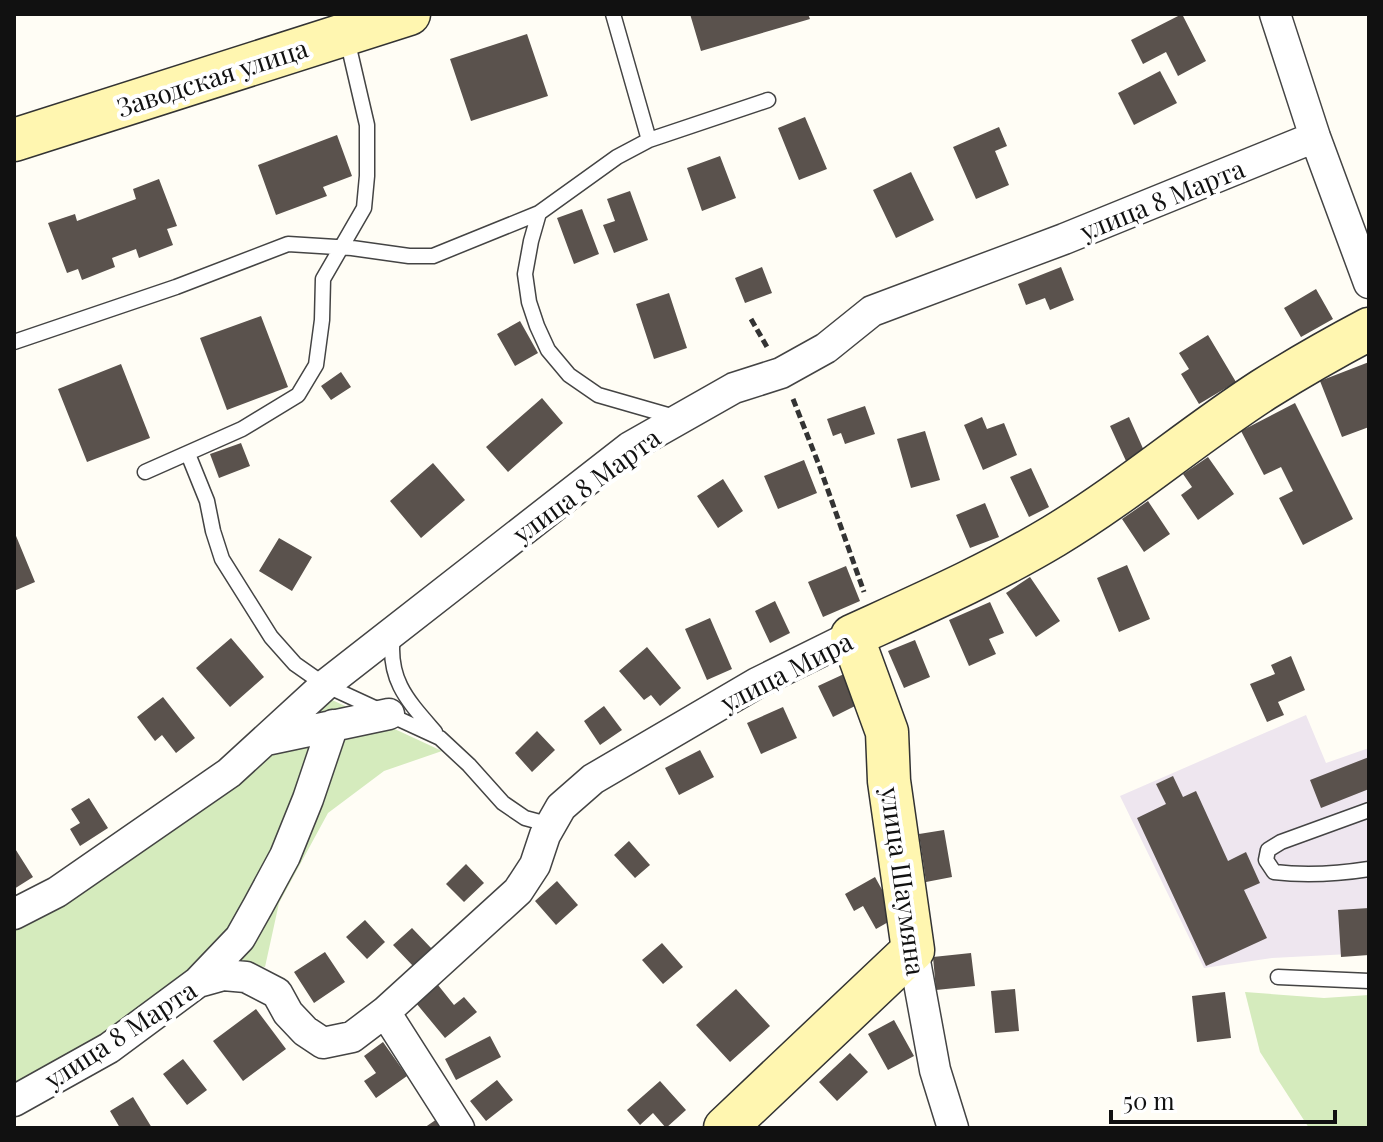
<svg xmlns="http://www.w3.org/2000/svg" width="1383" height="1142" font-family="'Playfair Display',serif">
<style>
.industrial{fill:#eee6ef}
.green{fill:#d5ebbd}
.building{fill:#5a524d}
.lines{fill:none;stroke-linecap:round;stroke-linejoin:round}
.lane-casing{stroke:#444;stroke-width:17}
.street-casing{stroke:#444;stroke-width:33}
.secondary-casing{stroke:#333;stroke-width:45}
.path{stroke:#333;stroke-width:5;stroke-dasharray:8 4;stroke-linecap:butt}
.lane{stroke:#fff;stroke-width:14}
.street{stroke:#fff;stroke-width:30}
.secondary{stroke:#fff6b0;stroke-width:42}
.labels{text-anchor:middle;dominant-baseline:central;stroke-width:8;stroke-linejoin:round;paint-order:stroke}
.street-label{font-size:26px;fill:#111;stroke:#fff}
</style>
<rect width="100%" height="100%" fill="#fffdf5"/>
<path class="industrial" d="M1306,715l20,48 43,-15v205l-97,5 -68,10 -84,-172z"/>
<path class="green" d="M330,699l112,52 -58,20 -56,42 -49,90 -14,64 -53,-7 -74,56 -124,74v-166l183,-110z
M1245,992l79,6 45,-3v133h-60l-49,-76z"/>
<path class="building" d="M690,14h118l2,5 -109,32z
M1182,14l24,47 -28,15 -12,-24 -23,12 -12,-24z
M527,34l21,62 -77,25 -21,-62z
M1160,71l17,32 -43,22 -16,-32z
M805,117l22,52 -28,11 -21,-52z
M999,127l8,19 -12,5 14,34 -33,14 -23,-52z
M337,135l15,41 -29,11 4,9 -51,19 -18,-50z
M720,156l16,42 -34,13 -15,-43z
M911,172l23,48 -38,18 -23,-48z
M159,179l18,47 -10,3 6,16 -34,13 -3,-9 -24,9 3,9 -33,13 -4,-11 -11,4 -19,-50 27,-9 2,7 59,-22 -3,-10z
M630,191l18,49 -34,13 -11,-28 12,-4 -8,-22z
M582,209l17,45 -25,10 -17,-46z
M762,267l10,26 -27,10 -10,-25z
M1061,267l13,33 -24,10 -5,-12 -19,7 -8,-21z
M1316,289l17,30 -32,18 -17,-29z
M669,293l18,55 -33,11 -18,-55z
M261,316l27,71 -61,23 -27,-72z
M520,321l18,32 -23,13 -18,-32z
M1208,335l28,47 -37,22 -18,-30 8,-5 -10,-16z
M1369,362v65l-27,10 -22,-56z
M121,364l29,74 -63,24 -29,-73z
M341,372l10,15 -20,13 -10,-14z
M542,398l21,25 -55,49 -22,-25z
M1295,403l58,116 -50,26 -24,-47 14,-7 -12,-24 -17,8 -23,-44z
M865,406l10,28 -30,10 -4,-11 -8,3 -6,-17z
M982,417l5,12 17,-6 13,32 -34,15 -19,-45z
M1129,417l16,36 -19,8 -16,-35z
M925,431l15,49 -29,8 -14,-49z
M241,443l9,23 -31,12 -9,-24z
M1208,457l26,37 -36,26 -17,-25 11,-8 -9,-13z
M804,460l13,33 -39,16 -14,-33z
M433,463l32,37 -44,38 -31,-37z
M1031,468l18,39 -20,10 -19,-40z
M723,479l20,32 -25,17 -21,-32z
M1148,501l22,33 -26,18 -22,-33z
M985,503l14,34 -29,11 -14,-33z
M14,531l21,51 -21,9z
M279,538l33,19 -20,34 -33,-20z
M1127,565l23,54 -31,13 -22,-54z
M846,566l14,35 -37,16 -15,-35z
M1030,577l30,44 -24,16 -30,-44z
M775,601l15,32 -20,10 -15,-32z
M990,602l14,31 -15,6 7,15 -27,12 -20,-46z
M710,618l22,51 -25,11 -22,-51z
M231,638l33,39 -34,30 -34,-39z
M915,640l15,37 -26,11 -16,-37z
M647,647l34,41 -21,18 -9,-11 -7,5 -25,-29z
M1291,656l14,34 -27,12 6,13 -17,7 -17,-38 25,-10 -4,-9z
M844,674l15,30 -26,13 -15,-31z
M163,697l32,41 -19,15 -14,-18 -7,6 -18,-24z
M604,706l18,24 -22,15 -16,-24z
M783,707l14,31 -36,16 -14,-31z
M537,731l18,19 -23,22 -17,-19z
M700,750l14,27 -35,18 -14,-27z
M1369,757v32l-48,19 -11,-28z
M1173,776l10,21 13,-6 32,70 18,-9 14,31 -16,7 23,48 -61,28 -69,-148 29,-14 -10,-20z
M89,798l19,30 -28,18 -10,-17 10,-6 -9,-14z
M944,830l8,47 -26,5 -7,-48z
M629,841l21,24 -15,13 -21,-23z
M14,847l19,30 -19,12z
M466,864l18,19 -20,19 -18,-18z
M875,877l22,40 -21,12 -13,-23 -9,5 -9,-17z
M557,881l21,24 -22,20 -21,-24z
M1369,908v47l-28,2 -3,-47z
M365,920l20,22 -18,17 -21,-22z
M412,928l20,21 -19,17 -20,-21z
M662,943l21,24 -20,17 -21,-24z
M325,952l20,30 -31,21 -20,-31z
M971,953l4,33 -39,4 -3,-33z
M438,985l16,20 10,-8 13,15 -32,26 -29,-35z
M736,989l34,37 -40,36 -34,-37z
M1015,989l4,42 -24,2 -4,-42z
M1225,992l6,46 -34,4 -5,-46z
M256,1009l30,40 -43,32 -30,-40z
M894,1020l20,36 -26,14 -20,-36z
M490,1036l11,21 -45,23 -11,-21z
M383,1042l24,34 -31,22 -12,-17 12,-8 -12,-17z
M850,1053l18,19 -31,29 -18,-19z
M183,1059l24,31 -20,15 -24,-31z
M497,1080l16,20 -27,21 -16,-20z
M660,1081l26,29 -20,18 -13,-15 -13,12 -13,-15z
M133,1097l19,31h-32l-10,-17z
M437,1119l7,9h-20z"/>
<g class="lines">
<defs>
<path id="lane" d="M613,14l36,126
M14,342l162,-55 112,-43 64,4 57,8h24l106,-43
M678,418l-80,-23 -29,-20 -21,-25 -11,-24 -8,-24 -4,-28 6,-33 8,-28 78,-56 32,-17 119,-40
M188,454l19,47 6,30 9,28 49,78 24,27 30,21 115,53 29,27 34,38 22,15 26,7
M145,472l97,-43 56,-34 18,-30 6,-45 1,-41 41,-71 3,-32v-51l-20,-86
M393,635c-6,45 15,66 42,97
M1369,810l-88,32 -13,8 -2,10 8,12c32,4 63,2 95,-3
M1278,977l91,4"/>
<path id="street" d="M1275,14l40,123 54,146
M266,740l123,-26
M14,914l43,-22 172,-119 96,-88 305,-238 104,-59 47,-15 45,-25 46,-37 192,-72 251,-102
M913,950l22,120 18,58
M198,982l42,-44 18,-32 27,-50 23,-57 25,-74
M14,1101l95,-53 89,-66 25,-7 23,2 31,16 11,20 17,18 18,12 29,-6 33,-25
M459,1128l-74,-116 133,-121 17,-26 10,-30 16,-28 32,-28 164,-96 95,-47"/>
<path id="secondary" d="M14,140l395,-126
M725,1128l188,-178 -24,-169 -2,-49 -35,-96c68,-31 137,-61 202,-100 73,-44 138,-100 209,-146 35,-22 70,-42 106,-61"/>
</defs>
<use href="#lane" class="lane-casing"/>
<use href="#street" class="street-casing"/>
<use href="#secondary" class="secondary-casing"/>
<path class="path" d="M751,319l16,28
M793,399l26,66 45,127"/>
<use href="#lane" class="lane"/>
<use href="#street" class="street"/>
<use href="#secondary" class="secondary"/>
</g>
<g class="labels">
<g class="street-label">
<text transform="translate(212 77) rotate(-18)">Заводская улица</text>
<text transform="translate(1162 199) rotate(-22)">улица 8 Марта</text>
<text transform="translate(586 485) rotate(-36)">улица 8 Марта</text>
<text transform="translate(786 671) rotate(-27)">улица Мира</text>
<text transform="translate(904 881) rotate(82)">улица Шаумяна</text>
<text transform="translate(120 1034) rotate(-33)">улица 8 Марта</text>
</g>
</g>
<rect width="1383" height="1142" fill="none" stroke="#111111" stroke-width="32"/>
<path d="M1111 1110v12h224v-12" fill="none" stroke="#111111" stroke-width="4"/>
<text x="1123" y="1110" font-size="24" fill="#111111" stroke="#ffffff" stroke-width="6" paint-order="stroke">50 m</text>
</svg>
